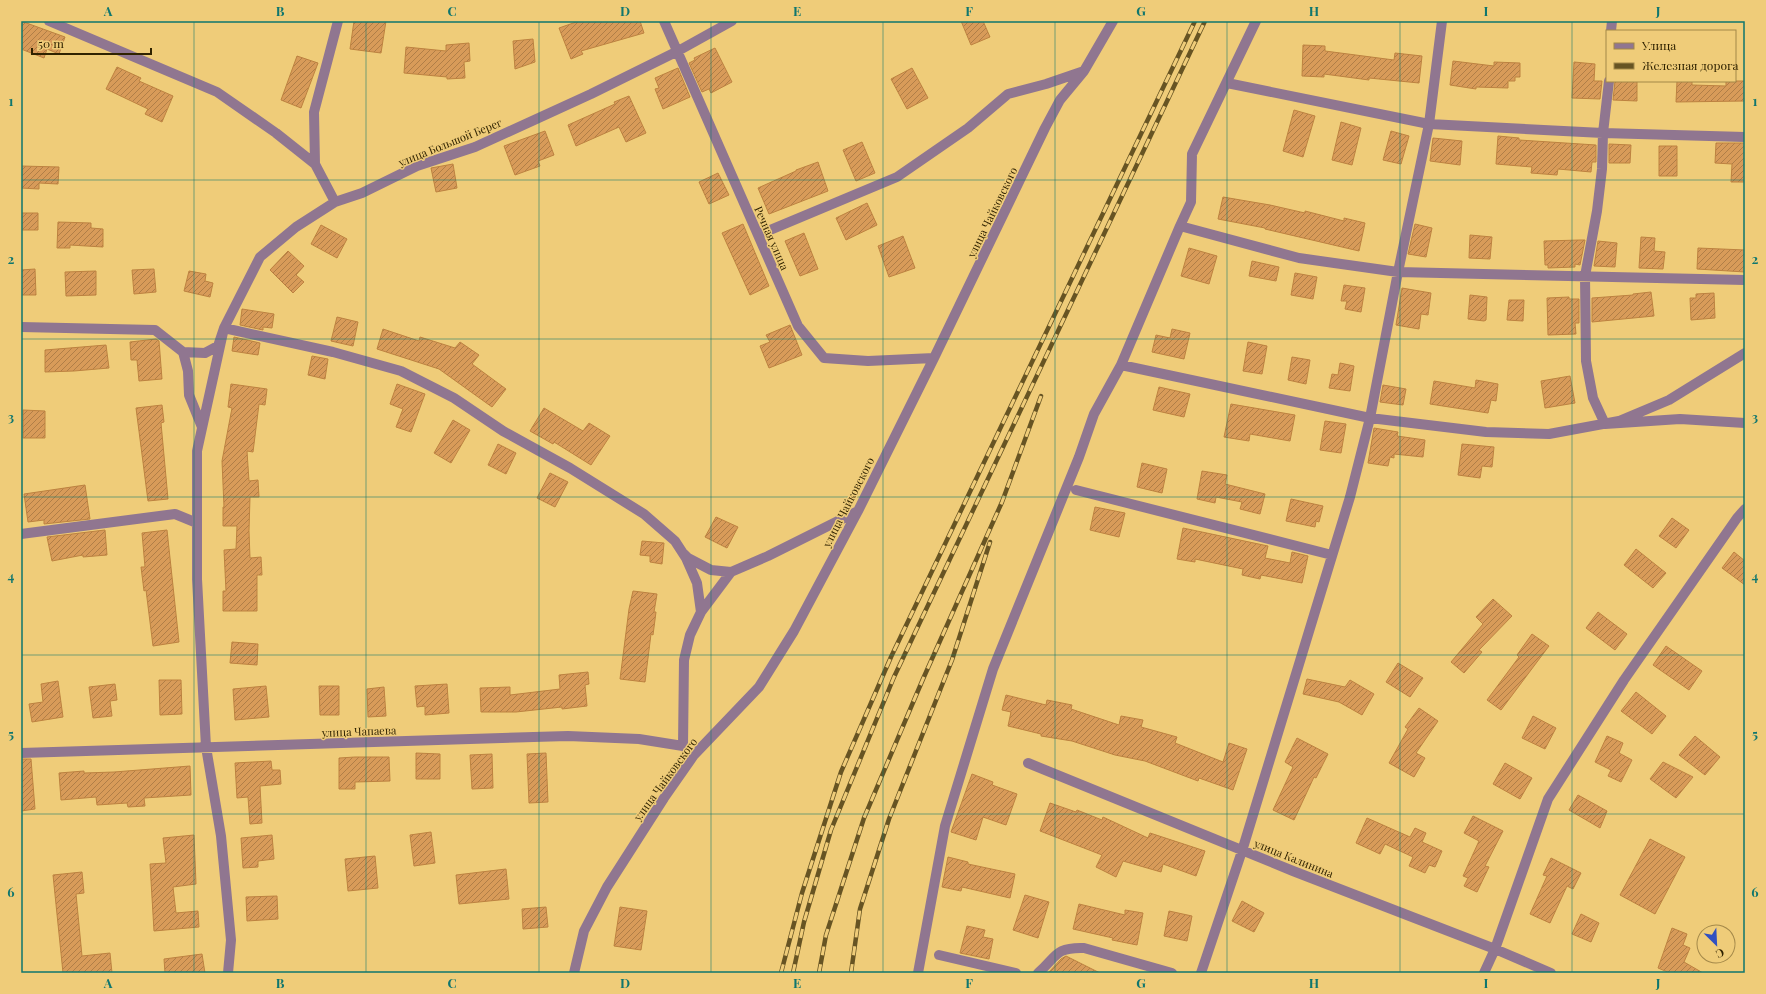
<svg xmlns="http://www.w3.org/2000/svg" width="1766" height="994" font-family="'Playfair Display',serif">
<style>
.building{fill:url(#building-hatch);stroke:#bd8240}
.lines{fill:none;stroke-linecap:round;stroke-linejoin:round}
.minor{stroke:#907690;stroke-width:10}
.rail-casing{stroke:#675423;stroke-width:4.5}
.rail{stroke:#efcc79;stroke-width:3;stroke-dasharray:9;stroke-linecap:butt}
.grid{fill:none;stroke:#0f766e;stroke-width:1;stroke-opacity:0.55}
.labels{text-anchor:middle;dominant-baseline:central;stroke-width:3;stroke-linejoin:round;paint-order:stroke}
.street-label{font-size:11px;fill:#302300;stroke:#efcc79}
.neatline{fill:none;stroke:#0f766e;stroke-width:1.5}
.grid-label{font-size:13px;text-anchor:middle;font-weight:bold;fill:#0f766e}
</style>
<defs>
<pattern id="building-hatch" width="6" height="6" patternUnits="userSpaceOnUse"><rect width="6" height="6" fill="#d89b59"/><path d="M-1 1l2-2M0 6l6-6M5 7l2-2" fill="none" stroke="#b07e47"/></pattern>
</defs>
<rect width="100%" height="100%" fill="#efcc79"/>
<path class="building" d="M21,21l44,16 -6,17 -12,-5 -3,9 -23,-9z
M354,21h32l-5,32 -31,-4z
M579,21h61l4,12 -63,18 2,3 -12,5 -12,-31z
M961,21h22l7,16 -19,8z
M533,39l2,23 -20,7 -2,-28z
M469,43l1,18 -6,1 1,16 -18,1v-2l-43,-4 2,-26 40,4v-6z
M1303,45l22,1v5l69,9 1,-7 27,3 -3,27 -50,-5v2l-45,-6v3l-22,-1z
M715,48l17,34 -21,11 -2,-4 -7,3 -13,-29 6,-3 -1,-2z
M297,56l21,7 -17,45 -20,-8z
M1453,61l41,5v-4l26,1v14h-5v4h-7v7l-32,-1v2l-26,-4z
M1574,62l21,2 -1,17h8l-2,18 -28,-1z
M117,67l24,11 -2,3 34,15 -11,26 -17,-8 3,-5 -42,-20z
M678,68l12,29 -27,12 -8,-20 4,-1 -4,-10z
M912,68l16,30 -21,11 -16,-30z
M1615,81h22v20l-24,-1z
M1677,81h15v4l34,1v-5h19v20l-69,1z
M629,96l17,37 -20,9 -7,-15 -43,19 -8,-21 47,-21 -1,-2z
M1294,110l21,6 -12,41 -20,-6z
M1341,122l20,6 -9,37 -20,-5z
M545,131l9,24 -16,6 2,5 -25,9 -11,-29z
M1391,131l18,5 -8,28 -18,-4z
M1498,136l21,2v2l77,5v17h-4l-1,10 -33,-3 -1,6 -26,-2 1,-6 -36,-3z
M1433,138l29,3 -2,24 -30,-4z
M862,142l13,31 -19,8 -13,-31z
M1716,143h29v39h-14l1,-18 -17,-1z
M1609,144l22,1 -1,18h-21z
M1659,146h18v30h-18z
M818,162l10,29 -59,23 -11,-26 38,-17v-1z
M453,164l4,24 -21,4 -5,-24z
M21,166l38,1 -1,17 -19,-1v6l-18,-1z
M718,173l11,22 -20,9 -10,-22z
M1223,197l47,8 35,8v-2l39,10v-3l21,5 -6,28 -94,-22v-1l-47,-9z
M867,203l10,22 -31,15 -10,-22z
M21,213h17v17h-17z
M58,222l33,1v5l12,1v18l-33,-2v3h-13z
M743,224l26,62 -19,9 -28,-62z
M1415,224l17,4 -6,29 -18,-3z
M321,225l26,14 -10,19 -26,-14z
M804,233l14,36 -18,7 -15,-35z
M1470,235l22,2 -2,22 -21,-1z
M903,236l12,32 -26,9 -11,-31z
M1641,237l14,1 -1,13 11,1 -2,17 -24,-1z
M1580,240h5l-5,25 -5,-1v3l-27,1v-3h-3l-1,-24z
M1598,241l19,2 -2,24 -21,-1z
M1189,248l28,8 -8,28 -28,-8z
M1698,248l47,2v22l-48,-3z
M288,251l16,15 -8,9 8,7 -11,11 -23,-23z
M1252,261l27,6 -3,14 -27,-5z
M35,269l1,26h-15v-25z
M154,269l2,23 -22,2 -2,-24z
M96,271v24l-30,1 -1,-24z
M189,271l17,3 -1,7 8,2 -3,14 -26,-6z
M1295,273l22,4 -4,22 -22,-4z
M1344,285l21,3 -4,24 -16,-3 2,-8h-6z
M1402,288l29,5 -3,22 -7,-1 -2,15 -23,-4z
M1651,292l3,24 -62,6v-24l41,-3v-1z
M1714,293l1,25 -24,2 -1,-22h6v-4z
M1470,295l17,2 -1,23 -2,1 -16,-2z
M1569,297v2h10v24h-4l1,11 -28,1 -1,-37z
M1509,300h15l-1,21 -16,-1z
M242,309l32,5 -2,14 -9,-1v3l-23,-5z
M337,317l21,5 -5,24 -22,-5z
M790,325l12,30 -33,13 -9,-22 10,-4 -4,-7z
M383,329l36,12 1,-4 35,11 5,-6 19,13 -7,9 34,25 -14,18 -53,-38 -62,-20z
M1172,329l18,4 -6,26 -32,-7 4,-17 14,3z
M234,337l26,6 -2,12 -26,-4z
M156,339l3,2 3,38 -23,2 -2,-21h-6l-1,-18z
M1248,342l19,4 -5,28 -19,-3z
M106,345l3,23 -35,3 -29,1v-22z
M312,356l16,3 -3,20 -17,-4z
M1292,357l18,3 -4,24 -18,-4z
M1340,363l14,3 -4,25 -21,-3 3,-14 6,1z
M1570,376l5,27 -30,5 -4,-27z
M1476,380l22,4 -2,17 -5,-1 -3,13 -58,-9 4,-23 41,7z
M231,384l36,5 -2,16 -6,-1 -6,48 -6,-1 2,30 9,-1 1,17h-9l-1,34 1,27 11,-1 1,18h-5v36h-34v-20h3l-2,-41 12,-1 1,-23h-14v-19h1l-2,-46 10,-53 -4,-1z
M397,384l28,10 -14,38 -15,-5 7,-18 -13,-5z
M1383,385l23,4 -3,16 -23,-3z
M1159,387l31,7 -6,23 -31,-7z
M1231,404l64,11 -5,26 -40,-7 -1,7 -25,-4z
M162,405l2,17 -3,1 7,76 -20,2 -12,-93z
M544,408l39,23 6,-8 21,13 -19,29 -37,-23 -1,2 -23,-13z
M23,410l22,1v27h-22z
M453,420l17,10 -19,33 -17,-10z
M1325,421l21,3 -5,29 -21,-3z
M1374,428l24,4 -1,4 28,4 -2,17 -29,-3v4l-4,-1 -2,9 -20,-3z
M498,444l18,9 -10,21 -18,-9z
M1462,444l32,3 -2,20 -10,-1 -2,12 -22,-3z
M1142,463l25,6 -5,24 -25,-6z
M1202,471l25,4 -2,9 40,10 -5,20 -20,-5 2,-7 -26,-5 -1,6 -18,-4z
M550,473l18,9 -13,25 -18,-9z
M85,485l5,34 -46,5v-4l-16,2 -4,-28z
M1291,499l32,7 -4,16 -3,-1 -1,6 -29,-6z
M1095,507l30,6 -6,24 -29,-7z
M716,517l22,10 -11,21 -22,-11z
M1672,518l17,12 -13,18 -17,-12z
M1183,528l85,18 -3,12 25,5 2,-11 16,4 -6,27 -41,-8 -1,4 -18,-4 1,-6 -48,-10v3l-18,-3z
M105,530l2,25 -24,2v-2l-31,6 -5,-24z
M167,530l12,112 -26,4 -7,-56 -2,1 -3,-24h4l-3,-34z
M642,541l22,2 -2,21 -12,-2v-6l-10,-1z
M1636,549l30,24 -13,15 -29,-23z
M1734,552l11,9v24l-23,-17z
M633,591l24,3 -3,18h2l-3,23 -2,-1 -6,48 -25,-3 9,-70z
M1493,599l19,17 -33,34 3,2 -18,21 -13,-11 32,-38 -7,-7z
M1598,612l29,22 -12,16 -29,-22z
M1532,634l17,12 -48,64 -14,-10 32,-43 -2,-2z
M232,642l26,2 -1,21 -27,-2z
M1666,646l36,25 -13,19 -36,-25z
M1398,663l25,15 -13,19 -24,-15z
M588,672l1,12 -4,1 2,21 -25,3v-2l-46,5h-35l-1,-24 30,-1v8l50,-6 -1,-14z
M1307,679l38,8 5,-7 24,14 -12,21 -23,-13 -36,-8z
M159,680h22l1,34 -22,1z
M58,681l5,36 -31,5 -3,-18 14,-2 -2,-18z
M115,684l2,16 -7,1 2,15 -19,2 -4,-31z
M447,684l2,29 -24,2v-9l-8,1 -2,-21z
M266,686l3,31 -34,3 -2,-31z
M319,686h20v29h-19z
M384,687l2,29 -18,1 -1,-28z
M1636,692l30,24 -14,18 -31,-23z
M1006,695l40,10 1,-5 25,5 -1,4 48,16 2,-9 22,4 -2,7 36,10 -2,6 48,19 6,-19 18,6 -14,41 -34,-12 -1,3 -53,-20 -30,-6 -43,-14 -31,-5v-2l-33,-8 3,-14 -9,-2z
M1419,708l19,13 -22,32 9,5 -11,19 -25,-14 19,-34 -3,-2z
M1533,716l23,12 -11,21 -23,-11z
M1607,736l16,7 -4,10 13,7 -11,22 -13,-6 3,-6 -16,-8z
M1695,736l25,21 -15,18 -26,-20z
M1297,738l31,16 -12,24 -2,-1 -20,43 -21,-10 20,-43 -8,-5z
M416,753l24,1v25h-24z
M546,753l2,49 -19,1 -2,-49z
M492,754l1,34 -21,1 -2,-34z
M355,757h34l1,24 -35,1v7h-16v-31z
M21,759h10l4,50 -14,2z
M271,761l1,9h8l1,14 -21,2 2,37 -12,1 -2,-27 -11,1 -2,-35z
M1663,762l30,15 -17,21 -26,-19z
M1505,763l27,15 -12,21 -27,-15z
M190,766l1,29 -47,3 1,8 -17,1 -1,-4 -30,2 -1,-8 -35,3 -2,-27 25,-2v2l30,-1z
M972,774l21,8 -1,3 25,9 -11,31 -23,-8 -7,23 -25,-8z
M1578,795l29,16 -7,17 -31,-18z
M1050,803l26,9 1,-2 25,10 1,-3 45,21 2,-5 55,18 -9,25 -33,-12 -2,8 -38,-11 -7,16 -20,-10 6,-12 -62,-24z
M1473,816l30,15 -18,35 4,1 -12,25 -13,-6 4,-8 -5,-2 16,-35 -15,-8z
M1367,818l43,19 5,-9 11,5 -4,9 20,9 -7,16 -6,-2 -4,8 -16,-7 4,-9 -28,-13 -5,10 -24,-11z
M431,832l4,31 -21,3 -4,-31z
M194,835l2,49 -23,3 3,26 22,-2 1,16 -45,4 -4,-67 16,-1 -3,-25z
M272,835l2,24 -16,2v6l-15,1 -2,-30z
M1650,839l35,18 -30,57 -35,-19z
M375,856l3,32 -30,3 -3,-32z
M948,857l20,5v2l47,10 -5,24 -48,-11 -1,4 -19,-4z
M1551,858l30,15 -8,16 -6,-3 -17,37 -20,-9 17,-38 -4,-1z
M506,869l3,30 -50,5 -3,-29z
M82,872l2,21 -8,1 6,62 28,-3 2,20h-49l-10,-98z
M1025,895l24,7 -11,36 -25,-8z
M277,896l1,23 -31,2 -1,-24z
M1242,901l22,12 -10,19 -22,-11z
M1079,904l46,11v-5l18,3 -6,32 -25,-5 1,-2 -40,-9z
M546,907l2,20 -25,2 -1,-20z
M620,907l27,4 -6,39 -27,-4z
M1169,911l23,5 -5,25 -23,-5z
M1581,914l18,9 -8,19 -19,-8z
M967,926l18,4 -2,7 10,2 -4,20 -29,-6z
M1672,928l15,6 -4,11 7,3 -6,14 19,11h-33l-12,-5z
M202,954l3,19h-40l-1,-14z
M1066,956l34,17h-52l13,-14z"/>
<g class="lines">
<path class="minor" d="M49,21l168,71 59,41 39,31 20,38 27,-9 55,-27 58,-19 116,-53 87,-43 54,-30
M664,21l134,305 26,32 44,3 66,-3
M1611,31l1,-10
M1609,81l-6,52 -1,36 -5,42 -12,65 1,85 7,37 12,26 75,-5 65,4
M1227,83l202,41 174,9 142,4
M315,164l-1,-52 24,-91
M1180,226l119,32 99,14 347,8
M758,235l139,-58 71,-49 40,-34 38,-10 38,-13
M21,327l134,3 28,22 22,1 13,-7 6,-18 109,24 68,19 53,27 49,33 67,37 74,46 31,27 11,17 11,25 4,29 -11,23 -6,25 -1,86
M183,352l5,19 1,24 13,32
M1121,365l249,53 116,14 63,2 70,-13 50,-21 76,-47
M1076,490l256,65
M21,534l154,-20 22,9
M684,554l4,4 23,12 20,2 37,-16 90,-45
M701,612l30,-40
M21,753l547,-17 71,3 44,7 11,9
M1028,763l265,108 202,78 56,24
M939,955l77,18
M228,973l3,-33 -10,-104 -15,-89 -9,-168v-128l27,-123 36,-71 36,-30 39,-25
M574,973l10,-42 23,-44 57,-89 30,-43 65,-68 35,-56 64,-120 76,-153 111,-230 15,-28 24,-29 29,-50
M918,973l27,-147 48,-157 86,-212 15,-43 27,-49 59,-139 11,-24 1,-48 64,-133
M1038,973c19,-16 16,-26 46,-25l88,25
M1201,973l41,-122 108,-354 20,-79 28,-146 31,-148 13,-103
M1484,973l11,-24 53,-150 76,-119 113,-162 8,-9"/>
<defs>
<path id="rail" d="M781,973l21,-80 39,-121 50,-115 304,-636
M793,973l11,-51 27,-92 63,-153 311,-656
M819,973l7,-38 38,-117 59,-139 79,-177 39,-106
M851,973l9,-64 29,-90 63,-159 38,-118"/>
</defs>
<use href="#rail" class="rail-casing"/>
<use href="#rail" class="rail"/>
</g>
<path class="grid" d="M194,21v952M366,21v952M539,21v952M711,21v952M883,21v952M1055,21v952M1227,21v952M1400,21v952M1572,21v952M21,180h1724M21,339h1724M21,497h1724M21,655h1724M21,814h1724"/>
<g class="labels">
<g class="street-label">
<text transform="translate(450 142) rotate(-22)">улица Большой Берег</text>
<text transform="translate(992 212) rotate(-64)">улица Чайковского</text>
<text transform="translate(772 238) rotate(66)">Речная улица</text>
<text transform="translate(848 502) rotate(-63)">улица Чайковского</text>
<text transform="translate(359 731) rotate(-2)">улица Чапаева</text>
<text transform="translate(665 779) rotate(-54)">улица Чайковского</text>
<text transform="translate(1294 858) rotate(22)">улица Калинина</text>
</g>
</g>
<rect width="1766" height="994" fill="none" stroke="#efcc79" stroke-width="44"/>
<rect x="1606" y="30" width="130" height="52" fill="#efcc79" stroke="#a38849"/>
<rect x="1614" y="43" width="20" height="6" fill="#907690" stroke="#a38849"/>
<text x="1642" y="50" font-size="12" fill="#302300">Улица</text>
<rect x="1614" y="63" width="20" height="6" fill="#675423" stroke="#a38849"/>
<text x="1642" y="70" font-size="12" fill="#302300">Железная дорога</text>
<g transform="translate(1716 944) rotate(156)"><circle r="19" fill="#efcc79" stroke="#a38849"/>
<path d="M0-3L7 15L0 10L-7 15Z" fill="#3150c1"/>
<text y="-6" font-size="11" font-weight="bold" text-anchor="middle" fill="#302300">С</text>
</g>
<path d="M32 48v6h119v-6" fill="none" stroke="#302300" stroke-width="2"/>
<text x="38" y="48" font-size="12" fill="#302300" stroke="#efcc79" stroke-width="3" paint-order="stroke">50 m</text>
<rect x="22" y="22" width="1722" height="950" class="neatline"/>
<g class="grid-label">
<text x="108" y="16">A</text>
<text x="280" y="16">B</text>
<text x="452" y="16">C</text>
<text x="625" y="16">D</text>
<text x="797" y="16">E</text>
<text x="969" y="16">F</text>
<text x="1141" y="16">G</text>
<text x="1314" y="16">H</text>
<text x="1486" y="16">I</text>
<text x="1658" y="16">J</text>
<text x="11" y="106">1</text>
<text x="1755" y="106">1</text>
<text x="11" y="264">2</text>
<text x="1755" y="264">2</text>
<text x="11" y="422">3</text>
<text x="1755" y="422">3</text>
<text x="11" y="581">4</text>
<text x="1755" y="581">4</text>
<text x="11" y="739">5</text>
<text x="1755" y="739">5</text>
<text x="11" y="897">6</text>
<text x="1755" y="897">6</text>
<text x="108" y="988">A</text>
<text x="280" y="988">B</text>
<text x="452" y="988">C</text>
<text x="625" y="988">D</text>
<text x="797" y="988">E</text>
<text x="969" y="988">F</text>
<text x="1141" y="988">G</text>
<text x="1314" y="988">H</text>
<text x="1486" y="988">I</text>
<text x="1658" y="988">J</text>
</g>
</svg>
